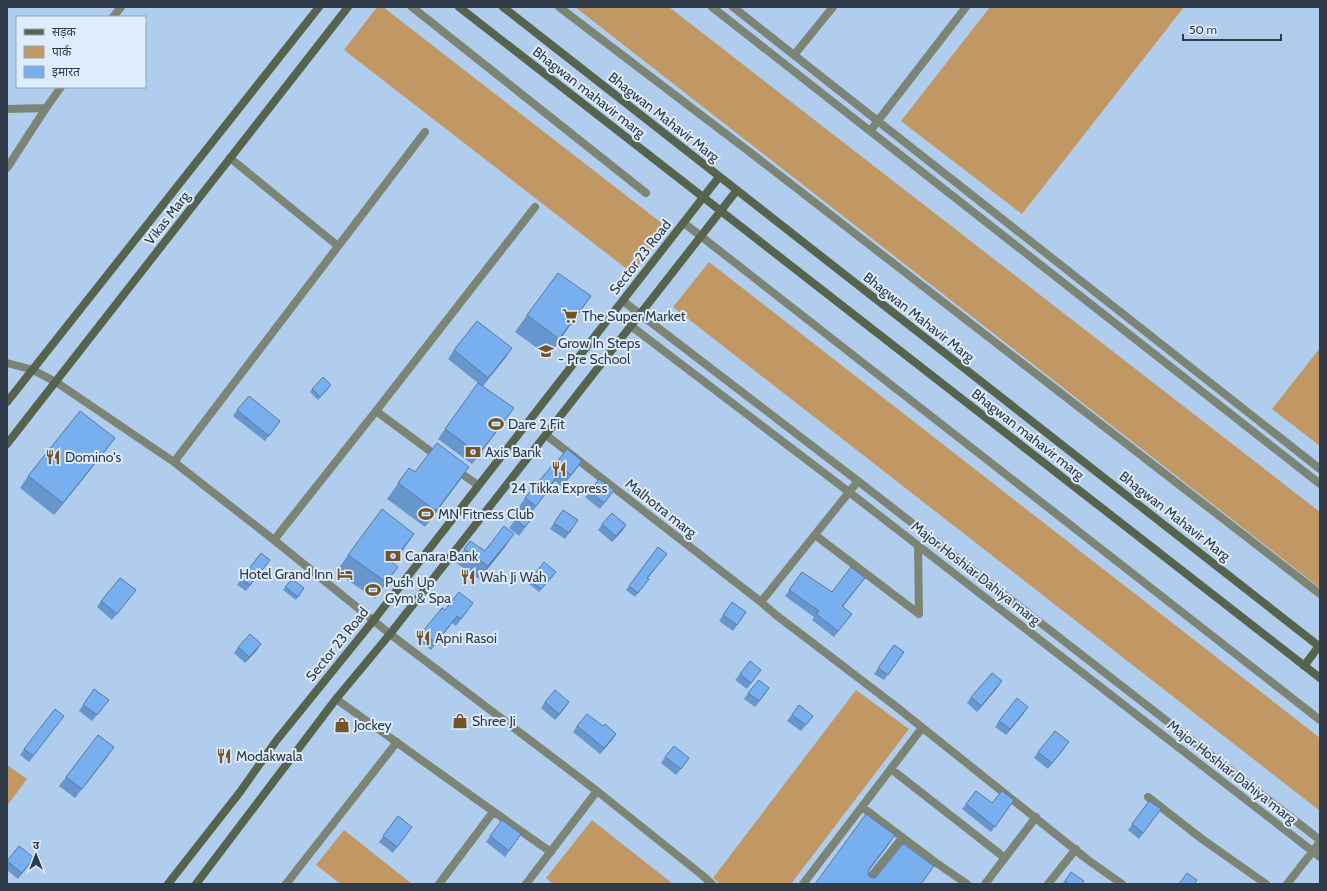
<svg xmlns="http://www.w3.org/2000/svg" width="1327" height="891" font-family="Cabin,'Noto Sans Devanagari',sans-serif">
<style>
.green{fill:#c19864}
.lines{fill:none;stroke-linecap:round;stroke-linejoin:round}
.street{stroke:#7b8475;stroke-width:8}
.secondary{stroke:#56634d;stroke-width:8}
.wall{fill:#6796cd}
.shaded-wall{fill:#547aa7}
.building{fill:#78afee;stroke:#547aa7}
.labels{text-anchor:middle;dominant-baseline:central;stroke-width:4;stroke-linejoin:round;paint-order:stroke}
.street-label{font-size:14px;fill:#303b49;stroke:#deecfd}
.poi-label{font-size:14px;fill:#303b49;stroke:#deecfd;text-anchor:start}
</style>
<rect width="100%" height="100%" fill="#b1cded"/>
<path class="green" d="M377,7h6l285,221 -36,45 -288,-223z
M575,7h94l651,505v76z
M990,7h194l-162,207 -121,-93z
M709,262l611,476v73l-647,-504z
M1320,348v98l-48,-37z
M856,690l53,39 -118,155h-71l-7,-6z
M7,765l20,14 -20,27z
M592,820l81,64h-120l-7,-6z
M344,830l68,54h-71l-25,-19z"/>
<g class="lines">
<path class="street" d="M412,7l234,186
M559,7l192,146 569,441
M712,7l608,477
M733,7l587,462
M113,17l8,-10
M794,55l39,-48
M7,109l39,-1
M870,131l96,-124
M230,158l108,88
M7,168l39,-60 15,-21
M684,223l636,497
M623,301l235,180 462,359
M614,313l235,179 471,365
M7,363l26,7 23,12 118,80 100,78 116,94 207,157 105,84 10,9
M376,411l62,46
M546,435l215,167 15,13 118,90 194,155 34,24
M174,462l251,-330
M456,470l22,15
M815,535l104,79 -1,-69
M274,540l102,-129 159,-204
M761,602l97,-121
M336,699c72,51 143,103 215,153
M891,769l114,89
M1148,797l54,42 64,45
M862,807l73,55 32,22
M286,884l111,-142
M439,884l54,-72
M526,884l71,-93
M803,884l119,-156
M865,884l37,-46
M985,884l51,-67
M1048,884l28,-35
M1287,884l33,-42"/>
<path class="secondary" d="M459,7l861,671
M503,7l817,640
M7,402l312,-395
M7,444l341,-437
M1304,666l15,-20
M168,884l72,-92 36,-51 97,-120 346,-444
M196,884l140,-185 54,-65 347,-444"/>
</g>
<path class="wall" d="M591,296l-43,60 -33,-24 12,-17z
M454,350l52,7 -23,29 24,32 -35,46 -34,-25 40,-56 -30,-24z
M329,388l-11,12 -8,-8 2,-3z
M237,410l39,17 -11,14 -32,-25z
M115,438l-9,12 -52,65 -34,-27 8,-12z
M567,449l7,23 -12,15 -7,-6 -9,11 -15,22 -4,11 -8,11 -10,-8 11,-15 -3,-3 8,-12 30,-34z
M469,467l-44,60 -38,-28 22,-31 6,4z
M590,492l20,4 -10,13 -15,-12z
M563,510l15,10 -13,19 -15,-10z
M602,524l24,1 -4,6 -10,11 -14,-12z
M414,534l-12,17 -9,12 5,4 -23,32 -39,-27 12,-17z
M470,541l15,10 20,-4 -26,32 -24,-17z
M658,547l9,7 -19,24 -2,5 -11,14 -9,-7z
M270,560l-24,31 -9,-6 4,-6z
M802,572l30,20 33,-14 -22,29 9,7 -18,23 -22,-17 2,-3 -29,-21z
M554,575l-15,17 -11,-9 2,-3z
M292,579l12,9 -8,12 -13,-10z
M136,590l-24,30 -15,-13 4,-6z
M732,602l14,10 -13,19 -14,-10z
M445,610h23l-12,16 -4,-3 -21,27 -14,-11 5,-7z
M261,644l-4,6 -12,13 -11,-10 4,-6z
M894,645l10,7 -20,28 -10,-6z
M761,670l-14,19 -12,-9 5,-6z
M998,687l-21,25 -10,-9 4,-6z
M769,688l-14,19 -11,-8 4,-6z
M545,702h24l-14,18 -14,-12z
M83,705l21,1 -12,15 -13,-10z
M799,705l14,11 -12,15 -14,-10z
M1024,713l-18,22 -11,-8 4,-6z
M64,716l-35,46 -9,-7 4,-6z
M577,726h26l13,8 -4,6 -12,14 -27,-22z
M1065,748l-17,21 -14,-11 4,-6z
M108,756l-33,42 -16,-12 7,-9z
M665,757l20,7 -9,11 -15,-12z
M976,791l16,12 22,-3 -23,32 -29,-23z
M1149,801l12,8 -22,30 -11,-9z
M398,816l14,11 -19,26 -14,-11z
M521,834l-16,23 -19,-15 4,-6z
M7,861l23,3 -12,15 -11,-9z
M1071,872l11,12h-20z"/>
<path class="shaded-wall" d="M591,296l-12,17 -31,43 11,-17z
M512,348l-6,9 -24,29 6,-8z
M514,408l-7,10 -35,46 7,-10z
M115,438l-9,12 -52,65 9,-12z
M582,461l-8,11 -12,15 9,-12z
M469,467l-11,16 -33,44 11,-16z
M562,470l-8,12 -17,21 8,-11z
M626,525l-4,6 -10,11 4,-6z
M414,534l-12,17 -22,28 12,-17z
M514,534l-9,13 -26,32 9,-13z
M457,616l-5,7 -21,27 5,-7z
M261,644l-4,6 -12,13 4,-6z
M1002,681l-4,6 -21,25 4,-6z
M769,688l-4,6 -10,13 4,-6z
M569,702l-4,6 -10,12 4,-6z
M1028,707l-4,6 -18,22 4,-6z
M616,734l-4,6 -12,14 4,-6z
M114,747l-6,9 -33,42 7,-9z
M895,835l-8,12 -26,34 8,-12z"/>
<path class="building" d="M558,273l33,23 -32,43 -32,-24z
M477,321l35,27 -24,30 -34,-28z
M323,377l8,8 -11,12 -8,-8z
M478,383l36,25 -35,46 -34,-25z
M249,396l31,25 -11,15 -32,-26z
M80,411l35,27 -52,65 -35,-27z
M437,443l32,24 -33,44 -38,-28 11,-15 6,4z
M567,449l15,12 -11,14 -15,-12z
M554,463l8,7 -17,22 1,1 -10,13 -11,-8z
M599,479l15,11 -10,13 -14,-11z
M524,508l10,8 -9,11 -10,-8z
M382,509l32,25 -22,28 6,5 -12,15 -38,-27z
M563,510l15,10 -9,13 -15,-10z
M612,513l14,12 -10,11 -14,-12z
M504,526l10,8 -26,32 -24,-17 6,-8 15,10z
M658,547l9,7 -20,24 2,1 -11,14 -9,-7z
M261,553l9,7 -20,25 -9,-6z
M544,562l12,10 -15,17 -11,-9z
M851,567l14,11 -23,28 10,8 -14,17 -22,-17 3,-3 -30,-21 13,-18 30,20z
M120,578l16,12 -19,24 -16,-13z
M292,579l12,9 -6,9 -13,-10z
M459,592l14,11 -12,16 -4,-3 -21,27 -14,-11 20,-24 3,2z
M732,602l14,10 -9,13 -14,-10z
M250,634l11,10 -12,13 -11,-10z
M894,645l10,7 -16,23 -10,-7z
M750,661l11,9 -10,13 -11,-9z
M992,673l10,8 -21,25 -10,-9z
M759,680l10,8 -10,13 -11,-8z
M94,689l15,11 -12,15 -14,-10z
M555,690l14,12 -10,12 -14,-12z
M1017,698l11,9 -18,22 -11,-8z
M799,705l14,11 -7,9 -14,-10z
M55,709l9,7 -31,40 -9,-7z
M587,714l16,12 2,-2 11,10 -12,14 -27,-22z
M1055,731l14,11 -17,21 -14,-11z
M98,735l16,12 -32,42 -16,-12z
M674,746l15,12 -8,11 -16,-12z
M976,791l16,12 10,-12 12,9 -19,27 -29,-23z
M1149,801l12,8 -18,24 -11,-9z
M866,814l29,21 -26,34 -1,5 2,3 5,1 2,-2 26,-32 31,22 -13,18h-106z
M398,816l14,11 -15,20 -14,-11z
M502,820l19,14 -12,17 -19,-15z
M19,846l15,12 -12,15 -15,-12z
M1071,872l13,9 -2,3h-13l-4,-3z
M1187,873l10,7 -3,4h-15z"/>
<defs>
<symbol id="supermarket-bare" viewBox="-9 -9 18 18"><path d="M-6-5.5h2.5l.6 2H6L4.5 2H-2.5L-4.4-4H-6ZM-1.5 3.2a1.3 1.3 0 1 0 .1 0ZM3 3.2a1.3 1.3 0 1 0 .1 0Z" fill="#735429" stroke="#deecfd" stroke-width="2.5" paint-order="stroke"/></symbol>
<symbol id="school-bare" viewBox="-9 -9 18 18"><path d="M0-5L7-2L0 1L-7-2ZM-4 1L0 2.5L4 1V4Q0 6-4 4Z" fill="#735429" stroke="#deecfd" stroke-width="2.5" paint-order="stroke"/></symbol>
<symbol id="stadium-bare" viewBox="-9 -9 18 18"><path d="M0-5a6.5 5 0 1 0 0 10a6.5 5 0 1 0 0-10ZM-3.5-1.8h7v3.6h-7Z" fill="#735429" stroke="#deecfd" stroke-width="2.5" paint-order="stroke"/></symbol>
<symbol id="bank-bare" viewBox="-9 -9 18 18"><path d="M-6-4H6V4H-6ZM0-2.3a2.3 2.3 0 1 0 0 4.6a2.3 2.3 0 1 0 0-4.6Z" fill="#735429" stroke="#deecfd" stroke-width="2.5" paint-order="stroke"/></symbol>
<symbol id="restaurant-bare" viewBox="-9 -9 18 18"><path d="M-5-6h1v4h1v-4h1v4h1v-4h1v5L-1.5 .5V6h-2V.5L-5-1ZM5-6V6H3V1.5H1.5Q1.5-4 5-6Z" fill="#735429" stroke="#deecfd" stroke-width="2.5" paint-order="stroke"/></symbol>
<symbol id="hotel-bare" viewBox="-9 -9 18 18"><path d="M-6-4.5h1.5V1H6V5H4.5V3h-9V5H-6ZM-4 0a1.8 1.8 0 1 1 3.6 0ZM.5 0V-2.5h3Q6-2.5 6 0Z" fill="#735429" stroke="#deecfd" stroke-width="2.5" paint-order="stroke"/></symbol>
<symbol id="shop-bare" viewBox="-9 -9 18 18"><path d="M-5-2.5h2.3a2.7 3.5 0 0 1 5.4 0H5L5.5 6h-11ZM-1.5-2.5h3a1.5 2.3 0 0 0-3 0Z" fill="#735429" stroke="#deecfd" stroke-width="2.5" paint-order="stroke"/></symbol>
</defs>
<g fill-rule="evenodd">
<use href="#supermarket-bare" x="559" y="305" width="22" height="22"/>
<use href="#school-bare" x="535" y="340" width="22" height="22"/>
<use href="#stadium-bare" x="485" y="413" width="22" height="22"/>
<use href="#bank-bare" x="462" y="441" width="22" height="22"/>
<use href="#restaurant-bare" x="42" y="446" width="22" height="22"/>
<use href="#restaurant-bare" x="548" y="458" width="22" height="22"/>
<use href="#stadium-bare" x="415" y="503" width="22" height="22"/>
<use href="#bank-bare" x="382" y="545" width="22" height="22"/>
<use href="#hotel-bare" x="334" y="563" width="22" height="22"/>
<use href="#restaurant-bare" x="457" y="566" width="22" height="22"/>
<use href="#stadium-bare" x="362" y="579" width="22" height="22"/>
<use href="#restaurant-bare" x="412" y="627" width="22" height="22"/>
<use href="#shop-bare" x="449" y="710" width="22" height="22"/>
<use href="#shop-bare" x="331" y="714" width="22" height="22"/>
<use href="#restaurant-bare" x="213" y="745" width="22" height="22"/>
</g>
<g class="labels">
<g class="street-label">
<text transform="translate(589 92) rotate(38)">Bhagwan mahavir marg</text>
<text transform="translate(664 117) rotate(38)">Bhagwan Mahavir Marg</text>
<text transform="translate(167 218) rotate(-52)">Vikas Marg</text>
<text transform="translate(640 257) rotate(-52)">Sector 23 Road</text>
<text transform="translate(919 317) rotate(38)">Bhagwan Mahavir Marg</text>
<text transform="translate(1028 434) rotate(38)">Bhagwan mahavir marg</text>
<text transform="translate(661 508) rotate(38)">Malhotra marg</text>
<text transform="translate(1175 516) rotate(38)">Bhagwan Mahavir Marg</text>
<text transform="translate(976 573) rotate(38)">Major Hoshiar Dahiya marg</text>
<text transform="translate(337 644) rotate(-51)">Sector 23 Road</text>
<text transform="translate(1232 772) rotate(38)">Major Hoshiar Dahiya marg</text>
</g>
<g class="poi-label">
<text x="582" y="316">The Super Market</text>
<text x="558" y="343">Grow In Steps<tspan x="558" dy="16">- Pre School</tspan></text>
<text x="508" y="424">Dare 2 Fit</text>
<text x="485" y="452">Axis Bank</text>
<text x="65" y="457">Domino's</text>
<text x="559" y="488" text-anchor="middle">24 Tikka Express</text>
<text x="438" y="514">MN Fitness Club</text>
<text x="405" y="556">Canara Bank</text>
<text x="333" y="574" text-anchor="end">Hotel Grand Inn</text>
<text x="480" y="577">Wah Ji Wah</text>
<text x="385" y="582">Push Up<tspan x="385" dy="16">Gym &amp; Spa</tspan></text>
<text x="435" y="638">Apni Rasoi</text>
<text x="472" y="721">Shree Ji</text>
<text x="354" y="725">Jockey</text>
<text x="236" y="756">Modakwala</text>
</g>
</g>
<rect width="1327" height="891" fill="none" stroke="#303b49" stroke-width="16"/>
<rect x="16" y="16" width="130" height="72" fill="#deecfd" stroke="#98a5b5"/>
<rect x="24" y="29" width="20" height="6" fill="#56634d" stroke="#98a5b5"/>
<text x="52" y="36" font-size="12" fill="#303b49">सड़क</text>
<rect x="24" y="46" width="20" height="12" fill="#c19864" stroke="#98a5b5"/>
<text x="52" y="56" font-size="12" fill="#303b49">पार्क</text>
<rect x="24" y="66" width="20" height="12" fill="#78afee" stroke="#98a5b5"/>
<text x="52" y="76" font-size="12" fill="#303b49">इमारत</text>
<g transform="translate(36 855)" stroke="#deecfd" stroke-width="3" paint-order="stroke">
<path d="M0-3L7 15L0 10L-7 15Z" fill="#303b49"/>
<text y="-6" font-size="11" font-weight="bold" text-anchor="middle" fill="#303b49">उ</text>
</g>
<path d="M1183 34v6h98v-6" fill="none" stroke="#303b49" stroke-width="2"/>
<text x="1189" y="34" font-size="12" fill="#303b49" stroke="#deecfd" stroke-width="3" paint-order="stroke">50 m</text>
</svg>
